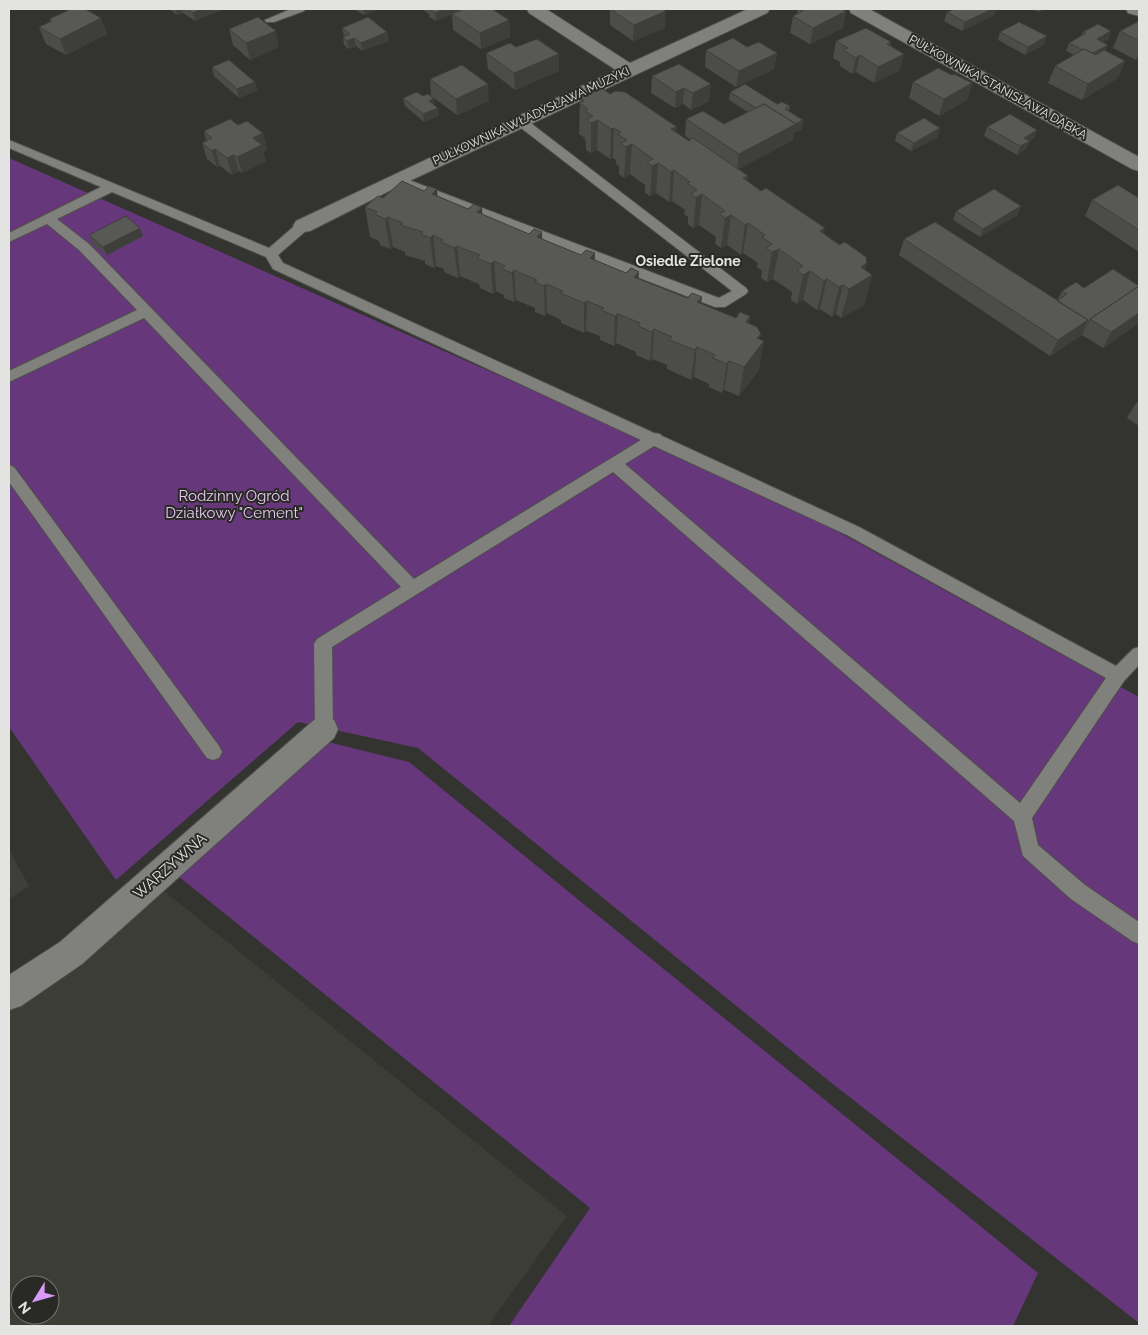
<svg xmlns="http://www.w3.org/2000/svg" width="1148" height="1335" font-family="Raleway,sans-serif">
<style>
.built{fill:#3c3d34;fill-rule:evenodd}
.green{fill:#66377b}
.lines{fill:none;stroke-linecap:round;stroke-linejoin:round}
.service-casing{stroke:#4f4f4c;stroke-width:2}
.minor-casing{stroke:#4f4f4c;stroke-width:2}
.service{fill:#80817c;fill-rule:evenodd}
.minor{fill:#80817c;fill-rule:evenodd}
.wall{fill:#4c4d48}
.shaded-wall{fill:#3e3e3b}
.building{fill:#585954;stroke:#3e3e3b}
.labels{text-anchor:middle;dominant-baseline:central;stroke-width:4;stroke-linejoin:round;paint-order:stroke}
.far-street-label{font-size:12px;fill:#e3e4e1;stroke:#292925}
.far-neighbourhood-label{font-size:14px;font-weight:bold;fill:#e3e4e1;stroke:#292925}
.park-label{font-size:15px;fill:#e3c8f1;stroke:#292925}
.street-label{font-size:15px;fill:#e3e4e1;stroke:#292925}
</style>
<rect width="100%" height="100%" fill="#33332f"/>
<path class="built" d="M142,873l425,343 -79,110h-479v-349l49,-35zM20,1285h30v30h-30z"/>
<path class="green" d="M9,158l771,342 359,197v626l-310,-242 -411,-333 -120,-26 -182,158 -107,-153z
M328,742l81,20 629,511 -25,53h-504l81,-118 -412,-332z"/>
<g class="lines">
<defs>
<path id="service" d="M291,9h14l-1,2 -30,11h-8l-1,-2z
M520,117l4,1 222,170 2,3 -2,3 -21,13h-10l-322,-124 -2,-3 2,-3h8l318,121 13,-7 -216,-167 -2,-3z
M9,140l260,108 29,-25h10l2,3 -2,3 -30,26 5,8 371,170 6,1 2,2 197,91 257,139 17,-17 6,-2v18l-15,16 -92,137 6,27 47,40 54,37v22l-7,-3 -61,-42 -48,-43 -9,-35 -401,-349 -281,175 1,82 -3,6 -6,2 -6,-2 -3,-6 -1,-85 3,-5 84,-52 -257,-269 -135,64v-11l128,-61 -58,-60 -32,-26 -38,18v-9l92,-46 -92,-39zM112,192l154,65 7,12 368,171 -227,139 -325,-335 -32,-25zM654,446l193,89 259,143 -86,125 -395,-339z
M9,465l5,2 205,279 3,6 -3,6 -6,2 -6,-2 -198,-276z"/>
<path id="minor" d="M527,9h19l84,54 118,-54h22l-3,4 -364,171 -93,47 -7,1 -7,-1 -3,-5 3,-5 320,-151 -87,-57z
M849,9h20l270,148v14l-7,-2 -281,-156z
M1126,9h13v7l-11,-3z
M324,716l10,4 4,9 -4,9 -252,226 -61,42 -12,4v-35l51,-33 254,-222z"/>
</defs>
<use href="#service" class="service-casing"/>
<use href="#minor" class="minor-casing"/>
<use href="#service" class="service"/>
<use href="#minor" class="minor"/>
</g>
<path class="wall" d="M169,9h54l-28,12 -12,-8 -6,2z
M354,9h25l-15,6z
M422,9h41l15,1 31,10 1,17 -29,12 -28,-19 -1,-16 -16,7 -7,-4v-3z
M610,9l55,19 -32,13 -23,-16z
M798,9l48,2 -3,17 -33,16 -20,-11 3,-17 4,-2z
M954,9h42l-2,6 -32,16 -18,-10 3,-9z
M1032,9h13l-6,3z
M101,18l6,16 -41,21 -20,-11 -7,-17 11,-5 -1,-3z
M1139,21v37l-3,2 -23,-12 7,-17z
M342,28l45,4 2,9 -27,10 -6,-5 -7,3 -5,-4 -1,-8h1z
M229,29l50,18 -29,13 -17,-15z
M1111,31l-3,9 -5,2 3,9 19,10 -7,17 -36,22 -34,-17 7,-17 19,-11 -8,-4 3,-8 12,-7 2,-4z
M1000,32l44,13 -19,10 -27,-15z
M836,41l55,1 -1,3 10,25 -26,13 -18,-11 -4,2 -12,-8v-4l-7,-4z
M516,47l43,24 -44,19 -27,-21 -2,-16z
M747,47l30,6 -3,16 -38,18 -31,-20 1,-17z
M679,64l30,37 -18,9 -8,-6 -8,4 -24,-15 1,-17z
M212,67l46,23 -19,8 -25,-22z
M952,75l20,8 -5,17 -28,16 -30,-18 4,-16z
M430,79l59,22 -32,14 -26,-19z
M730,92l47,12 13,2 -1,5 14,9 -1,9 -8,4 -1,7 -54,29 9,7 -1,5 120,82 -2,7 7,5 -8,30 -23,13 -5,-4 -4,3 -12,-8 -3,1 -14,-10 -6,4 -6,-4 1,-8 -19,-13 -6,3 -6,-4 1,-7 -5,-4 1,-4 -15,-10 -2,2 -14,-10 -6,3 -6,-4 1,-7 -17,-12 -6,3 -5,-4v-7l-4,-3 1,-4 -13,-9 -3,1 -13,-9 -6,3 -5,-3v-8l-15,-11 -6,4 -5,-4v-8l-3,-2v-4l-3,-2 -3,1 -13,-9 -6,3 -5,-3v-8l-1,-1v-3l-6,-4 1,-36 30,-4 66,38 13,9 2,-1 -6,-4 1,-17 38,5 24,-12 -19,-12z
M423,96l11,3v6l4,3 1,8 -15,6 -19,-16 -2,-8z
M238,125l25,8 4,17 -4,2 3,9 -24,12 -3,-2 -7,4 -12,-9 -3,1 -10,-8 -5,-16 4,-3 -2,-9z
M987,127l50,3 -3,8 -4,3 -4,8 -9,6 -33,-19z
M897,133l41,4 -27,14 -16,-10z
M438,196l30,13 14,-1v7l99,40 14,-2 -1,7 142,58 14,-2 -1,7 11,16 -1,31 -20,26 -15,-6 -2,3 -13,-6v-3l-15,-7 -3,3 -24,-11v-4l-15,-6 -2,2 -14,-6v-3l-20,-9 -2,3 -14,-6v-4l-14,-5 -2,2 -23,-10v-3l-14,-7 -2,3 -10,-4v-4l-19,-8 -2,2 -10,-4v-3l-8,-4 -3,3 -13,-6 -1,-4 -19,-8 -2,2 -14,-6v-3l-8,-3 -2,2 -9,-4v-3l-20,-6v-3l-12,-5 -3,2 -10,-4 -1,-4 -9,-4 -5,-30 18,-9z
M1139,198v54l-54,-36 7,-16z
M956,211l62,4 -38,22 -27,-17z
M89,235l54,1 -36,19 -15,-11z
M904,239l153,62 2,-1 -1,-1 4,-8 22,-3 55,-2v37l-36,25 -21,-13 -32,21 -151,-101z
M1139,401v25l-12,-8 9,-15z"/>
<path class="shaded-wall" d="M175,9h7l1,4 -6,2z
M202,9h21l-28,12 -2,-8z
M363,9h16l-15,6z
M444,9h19l-27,12 -1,-8z
M992,9h4l-2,6 -32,16 3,-9z
M1040,9h5l-6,3z
M666,11l-1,17 -32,13 1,-16z
M846,11l-3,17 -33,16 3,-16z
M101,18l6,16 -41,21 -6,-16z
M509,20l1,17 -29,12 -1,-16z
M276,31l3,16 -29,13 -4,-17z
M1111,31l-3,9 -15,7 4,-8z
M387,32l2,9 -27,10 -1,-8z
M1047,36l-3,9 -19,10 3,-8z
M354,38l2,8 -7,3 -2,-8z
M1108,45l-3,8 -18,10 4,-9z
M1139,52v6l-3,2z
M777,53l-3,16 -38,18 3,-16z
M559,54v17l-44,19 -1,-17z
M904,54l-4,16 -26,13 4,-16z
M860,55l-4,17 -4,2 4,-16z
M1125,61l-7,17 -36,22 6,-16z
M255,82l3,8 -19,8 -2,-9z
M972,83l-5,17 -28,16 5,-17z
M488,84l1,17 -32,14 -1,-16z
M711,84l-2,17 -18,9 2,-17z
M684,88l-1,16 -8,4 1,-16z
M434,99l1,8 -6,-6z
M438,108l1,8 -15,6 -1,-8z
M598,120l-1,30 -6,3v-30z
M803,120l-1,9 -8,4 -1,7 -56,30 2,-16z
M677,127l-3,30 -3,-28z
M614,128l-1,30 -3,1 1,-30z
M940,128l-2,9 -27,14 3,-8z
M1037,130l-3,8 -4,3 -4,8 -9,6 7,-17z
M263,133l4,17 -4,2 3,9 -24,12 -5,-16 16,-19z
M632,144l-2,30 -6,4 2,-31z
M215,149l5,17 -3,1 -5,-16z
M234,155l5,16 -7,4 -5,-17z
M658,163l-2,30 -6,3 2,-30z
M674,170l-2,31 -3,1 2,-30z
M748,176l-4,30 -1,-28z
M437,189l3,31 -8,-26z
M702,194l-3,31 -6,3 3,-30z
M1021,206l-3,9 -38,22 3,-8z
M482,208l2,30 -7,-26z
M731,215l-4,30 -6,3 4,-30z
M388,217l5,30 -3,2 -5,-30z
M748,223l-5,30 -2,2 4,-30z
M140,228l3,8 -36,19 -4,-8z
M825,228l-7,31 2,-28z
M542,232l1,30 -6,-25z
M433,235l3,31 -2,2 -4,-30z
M457,246l3,30 -2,2 -4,-30z
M779,249l-6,30 -6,3 5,-30z
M595,253l-1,30 -4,-25z
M494,261l2,30 -3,3 -2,-30z
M867,263l-5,17 10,-5 -8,30 -23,13 8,-29 12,-22z
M514,270l2,30 -2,2 -2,-29z
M810,271l-7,29 -6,4 6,-29z
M639,272l-1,29 -4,-24z
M827,279l-7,30 -3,1 7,-29z
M546,284l1,29 -2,3 -1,-30z
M843,285l-7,29 -4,3 7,-30z
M702,297l-4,29 -1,-24z
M587,301l-1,30 -2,2v-30z
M1139,313v10l-36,25 8,-16z
M618,314l-2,29 -2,3 1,-30z
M750,316l-5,30 1,-24z
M1088,320l-8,16 -30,20 8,-16z
M1086,327l-4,8 -2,1 4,-8z
M654,329l-2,30 -2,2 2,-29z
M761,334l-3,15 6,-8 -5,29 -20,26 5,-29 13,-29z
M697,347l-3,30 -3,3 4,-30z
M729,361l-5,29 -2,3 5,-29z
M9,850l20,36 -20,13z"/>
<path class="building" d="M71,9h14l16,9 -41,21 -21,-12 13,-6 -3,-2z
M187,9h15l-9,4z
M429,9h15l-9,4z
M464,9h12l2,1 4,-1h10l17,11 -29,13 -28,-19z
M610,9h52l4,2 -32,14z
M798,9h43l5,2 -33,17 -20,-12 10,-5z
M954,9h38l-27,13 -18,-10z
M258,17l18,14 -30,12 -17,-14z
M368,17l19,15 -26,11 -7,-5 -7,3 -4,-4 7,-3 -8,-6z
M1139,21v20l-19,-10z
M1019,22l28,14 -19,11 -28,-15z
M1098,24l13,7 -14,8 11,6 -15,8 -9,-4 -1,1 -14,-7 17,-10 -3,-1z
M866,28l25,14 -4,2 17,10 -26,13 -18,-12 -4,3 -13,-8 5,-2 -12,-7z
M733,38l14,9 12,-5 18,11 -38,18 -33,-21z
M537,39l22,15 -45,19 -28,-20 24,-10 6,4z
M1084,49l12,6 8,-5 21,11 -37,23 -33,-18z
M229,60l26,22 -18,7 -25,-22z
M679,64l32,20 -18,9 -9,-5 -8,4 -24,-16z
M462,65l26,19 -32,15 -26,-20z
M938,68l14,7 2,-1 18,9 -28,16 -31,-17z
M745,84l32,20 5,-2 8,4 -5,3 18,11 -8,4h1l-32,-20 -8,4 -26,-16z
M602,88l8,6 5,-3 10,1 52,35 -6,2 18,12 4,-3 55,38 -5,2 18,13 5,-3 59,40 -5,3 19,14 6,-3 21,15 1,6 -6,4 11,8 -23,14 -6,-4 -4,2 -12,-8 -3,2 -14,-10 -7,4 -6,-5 6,-4 -24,-17 -7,3 -6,-4 6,-4 -10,-7 3,-2 -17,-12 -3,2 -14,-10 -6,3 -6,-4 6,-3 -23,-17 -6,4 -5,-4 6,-4 -10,-7 3,-1 -16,-12 -3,2 -13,-9 -6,3 -5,-4 6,-3 -21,-15 -6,3 -6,-3 7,-4 -10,-6 4,-2 -7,-4 -3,1 -13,-9 -7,3 -4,-4 6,-3 -8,-5 3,-2 -9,-6 5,-2 -4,-3z
M417,92l6,4 5,-2 6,5 -5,2 9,7 -15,6 -20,-16z
M764,104l32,20 -57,30 -53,-35 17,-8 21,13z
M1010,114l27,16 -13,8 6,3 -10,5 -33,-19z
M924,118l16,10 -26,15 -17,-10z
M230,119l8,6 9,-4 16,12 -10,5 9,7 -25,12 -3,-2 -7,3 -12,-9 -3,2 -10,-8 10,-5 -8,-7z
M402,181l22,10 5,-5 8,3 -5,5 36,15 6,-5 8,4 -5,4 52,22 5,-5 8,3 -5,5 44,18 5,-5 9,3 -5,5 36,15 5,-5 8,4 -5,5 53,21 5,-5 10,4 -5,5 39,16 4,-6 10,4 -4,6 11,5 4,7 -4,4 7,3 -20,26 -15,-6 -2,3 -14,-6 2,-3 -18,-8 -2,3 -26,-10 3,-3 -18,-8 -2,3 -14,-6 2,-3 -22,-9 -3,2 -14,-6 3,-2 -17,-7 -3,2 -24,-10 3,-2 -17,-7 -2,2 -10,-4 3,-2 -23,-10 -2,3 -10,-4 3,-3 -11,-5 -3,3 -14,-6 3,-3 -23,-9 -3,2 -13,-6 2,-2 -10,-5 -3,3 -9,-4 2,-2 -23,-7 3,-2 -15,-6 -3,2 -10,-5 2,-2 -12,-5 13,-11 5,2z
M1118,185l21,13v32l-47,-30z
M994,189l27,17 -38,23 -27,-18z
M126,216l14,12 -37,19 -14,-12z
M935,222l153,98 -30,20 -154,-101z
M1113,269l26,17 -49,33 -4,8 -2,1 4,-8 -31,-19 10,-7 -5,-3 14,-9 8,6z
M1139,286v27l-28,19 -21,-13z"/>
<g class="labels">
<g class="far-street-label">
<text transform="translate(998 87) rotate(29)">PUŁKOWNIKA STANISŁAWA DĄBKA</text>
<text transform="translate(531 116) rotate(-25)">PUŁKOWNIKA WŁADYSŁAWA MUZYKI</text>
</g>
<g class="far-neighbourhood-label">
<text x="688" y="261">Osiedle Zielone</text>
</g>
<g class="park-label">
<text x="234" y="496">Rodzinny Ogród<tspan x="234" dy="17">Działkowy "Cement"</tspan></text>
</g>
<g class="street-label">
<text transform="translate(170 866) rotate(-41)">WARZYWNA</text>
</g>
</g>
<rect width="1148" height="1335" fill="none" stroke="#e3e4e1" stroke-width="20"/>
<g transform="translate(35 1300) rotate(233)"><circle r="24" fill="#292925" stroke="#737470"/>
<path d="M0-4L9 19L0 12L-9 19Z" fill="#d99af7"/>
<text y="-8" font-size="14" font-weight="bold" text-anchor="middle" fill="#e3e4e1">N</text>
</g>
</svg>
